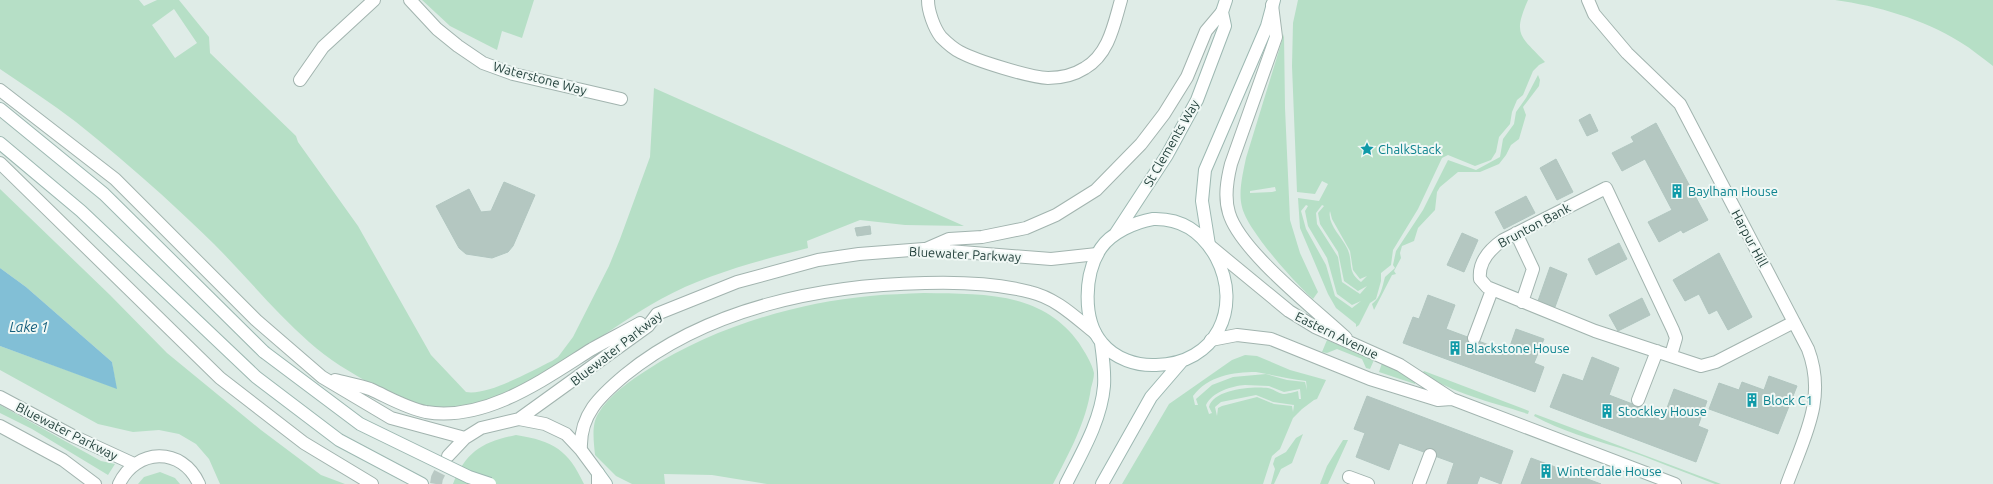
<svg xmlns="http://www.w3.org/2000/svg" width="1993" height="484" font-family="Ubuntu,sans-serif">
<style>
.green{fill:#b6dfc6;fill-rule:evenodd}
.water{fill:#82bfd6}
.building{fill:#b4c7c1;stroke:#b1c6c0}
.lines{fill:none;stroke-linecap:round;stroke-linejoin:round}
.tertiary-tunnel{stroke:#b9c9c4;stroke-width:12;stroke-dasharray:12 6;stroke-linecap:butt}
.minor-casing{stroke:#a2b4af;stroke-width:14}
.tertiary-casing{stroke:#a2b4af;stroke-width:14}
.secondary-casing{stroke:#9db8b2;stroke-width:14}
.minor{stroke:#fff;stroke-width:12}
.tertiary{stroke:#fff;stroke-width:12}
.secondary{stroke:#fff;stroke-width:12}
.secondary-bridge-casing{stroke:#9db8b2;stroke-width:14;stroke-linecap:butt}
.secondary-bridge{stroke:#fff;stroke-width:12}
.labels{text-anchor:middle;dominant-baseline:central;stroke-width:4;stroke-linejoin:round;paint-order:stroke}
.street-label{font-size:13px;fill:#1f3d38;stroke:#f0f8f5}
.culture-label{font-size:13px;fill:#0d838f;stroke:#f0f8f5;text-anchor:start}
.water-label{font-size:14px;font-style:italic;fill:#155f7d;stroke:#f0f8f5}
</style>
<rect width="100%" height="100%" fill="#dfece7"/>
<path class="green" d="M0,0h139l5,6 13,-6h22l30,37 1,16 86,83 2,6 60,84 73,129 35,37c22,4 65,-21 86,-31l6,-4 15,-20 36,-71 11,-27 30,-82 4,-69 310,138 -59,-1 -45,-5 -53,21 1,7c-50,13 -102,26 -147,51 -59,33 -112,80 -176,102 -42,14 -74,4 -112,-16 -22,-12 -45,-26 -64,-43 -34,-30 -63,-66 -95,-98 -17,-17 -35,-33 -53,-50 -28,-25 -56,-49 -85,-72 -25,-19 -51,-36 -76,-53zM174,9l23,34 -22,15 -23,-33z
M422,0h112l-12,38 -20,-7 -5,19 -47,-24z
M1298,0h230c-16,36 -7,36 17,62l-6,3 -6,6 -10,24 -6,5 -5,12 -2,12 -11,13 -3,15 -5,8 -16,6 -27,-11 -6,3 -24,51 -25,41 -2,15 -10,8v8l-5,18 -6,4 -11,22 -3,2v-3l-20,-16 -8,-14 -28,-66 -2,-30 21,3 9,-17 -6,-3 -7,13 -18,-2 -5,-126 1,-43zM1306,205l2,1 -3,5 3,15 19,32 10,36 15,11 9,-4 -9,7 -17,-12 -9,-31 -20,-36 -5,-18zM1322,205l2,1 -6,7 2,11 18,28 6,29 14,10 9,-5 -7,8 -18,-12 -4,-25 -21,-33 -1,-11zM1330,211l2,8 18,32 3,19 7,9 7,-3 -6,6c-15,-11 -7,-20 -14,-34 -5,-11 -20,-24 -17,-37z
M1835,0h158v66c-11,-8 -21,-17 -33,-24 -37,-23 -82,-36 -125,-42z
M1284,34l1,74 5,112 10,33 18,39 -5,7c-18,-16 -66,-69 -71,-92 -4,-15 1,-34 4,-49zM1275,187l1,4 -4,1 -22,1v-2z
M1538,75l2,5 -1,6 -16,21 3,8 -7,24 -8,6 -5,10 -7,9 -19,8h-22l-18,15 -3,5 -2,18 -17,18 -4,13 -12,5 -2,7 1,5 -7,13 2,3 -4,1 -18,35 -2,-6c9,-7 10,-16 13,-27l10,-9 -2,-3 3,-14 27,-41 25,-50 28,10 24,-13 3,-18 11,-15 2,-12 10,-14z
M0,189l110,106 57,58 94,77 60,45 24,9h-125l-11,-25 -13,-15 -17,-10 -20,-4 -26,2 -35,-8 -98,-54v-24l116,42 -4,-26 -86,-75 -26,-19z
M924,293c58,1 118,-2 155,50 5,8 13,20 15,30 0,5 -2,11 -3,15 -5,35 -22,65 -38,96h-286l-55,-9 -48,-1 1,10h-33l-16,-8 -21,-21c-1,-12 -4,-30 3,-41 11,-19 32,-33 49,-44 65,-42 147,-67 223,-74 18,-2 36,-2 54,-3z
M1327,340l47,20 -4,9 -4,-1 -4,-9 -25,-10 -10,4 -5,-1z
M1245,355l12,1 33,14 36,10 -9,19 -3,1 -12,9 -9,9 -13,31 -8,7 -9,28h-141l47,-80 63,-44zM1256,372c17,3 33,7 50,9l1,9 -2,-8 -18,-2 -21,-6 -33,3 -21,8 -16,14 2,6h-3l-2,-9c15,-20 40,-24 63,-24zM1245,385l24,1 15,6 16,-3 1,10h-2l-1,-8c-4,1 -11,3 -15,3 -5,-1 -10,-5 -15,-6 -15,-2 -55,1 -59,19l3,6 -3,1 -3,-9c6,-13 26,-19 39,-20zM1256,395l17,7 21,3 -1,7 -1,-6 -18,-2 -17,-7 -35,9 -4,2 -1,8 -2,-9 6,-5z
M1382,363l16,7 17,12v2l-36,-12z
M1424,371l105,40 -1,3c-36,-12 -74,-20 -106,-41z
M0,405l101,56 14,3 -7,11 -76,-46 -32,-16z
M1535,414l186,70h-6c-32,-12 -63,-25 -95,-36 -29,-9 -59,-17 -86,-32z
M1303,434l-11,29 -11,6 -7,15h-3l4,-15 -2,-5 2,-6 11,-6 10,-14z
M516,435c38,6 52,15 68,49h-131c13,-33 30,-42 63,-49z
M1343,440h5l-20,44h-8l7,-18z
M160,472l15,6 5,6h-42l6,-7z"/>
<path class="water" d="M0,268l26,19 86,75 5,27 -117,-43z"/>
<path class="building" d="M1590,114l8,17 -11,5 -8,-16z
M1656,123l52,97 -25,13 -2,-3 -22,12 -11,-20 24,-12 -27,-51 -23,12 -10,-18 22,-11 -3,-5z
M1556,159l17,33 -16,8 -17,-32z
M504,182l31,13 -22,51 -5,6 -16,6 -26,-4 -7,-6 -23,-42 33,-17 12,23 10,-1z
M1526,196l9,17 -31,16 -9,-17z
M870,226l1,8 -14,2 -2,-8z
M1462,233l16,7 -14,32 -17,-7z
M1619,243l8,16 -31,16 -8,-16z
M1719,253l33,64 -24,13 -11,-20 -8,4 -10,-20 -14,7 -12,-21z
M1550,267l17,7 -12,33 -17,-6z
M1428,295l27,10 -9,24 62,23 8,-23 28,10 -10,24 10,4 -9,25 -132,-49 10,-26 6,2z
M1642,298l8,17 -32,16 -9,-16z
M1592,357l27,11 -10,27 55,21 10,-27 33,12 -9,25 10,4 -12,32 -146,-55 13,-33 20,7z
M1769,376l28,10 -19,48 -69,-25 10,-26 20,7 3,-8 22,8z
M1367,396l146,55 -12,33 -21,-8 -3,8h-30l7,-21 -55,-20 -10,27 -33,-13 9,-24 -11,-4z
M1531,458l70,26h-80z"/>
<g class="lines">
<path class="tertiary-tunnel" d="M436,484l1,-6 11,-22"/>
<defs>
<path id="minor" d="M410,0l27,29 21,17 25,17 30,11 108,25
M928,0c0,11 6,28 13,37 5,5 13,12 19,15 17,9 69,25 88,26 13,0 26,-3 37,-10 24,-14 29,-44 36,-68
M1588,0l6,14 33,39 53,51 128,245c19,50 -4,88 -21,135
M1272,5l4,32 -45,127c-4,16 -7,33 -2,49 11,38 86,96 117,125
M300,80l23,-33 51,-47
M1516,233l17,36 -11,33
M1210,246l79,65 26,16 85,38 52,34 223,85
M1474,338l18,-48
M1211,340l26,-5 34,4 99,40 68,21 13,-1
M1671,355l5,-17 -3,-8 -67,-142 -103,52c-13,9 -25,21 -23,39l7,8 108,44 106,35 15,-4 78,-40
M0,397l73,39 61,28
M1638,400l19,-49
M0,426l63,34 32,24
M1349,477l19,7
M119,484c17,-36 63,-38 80,0
M1419,484l11,-29"/>
<path id="tertiary" d="M0,90l115,89 141,141 66,57 69,41 74,20
M0,163l220,215 84,65 68,41
M926,249l23,-10 33,-2 44,-9 30,-13 40,-25 45,-46 23,-30 23,-37 19,-46 16,-19
M335,380c11,3 24,5 35,9 18,8 36,19 56,23 60,10 118,-33 166,-63 16,-9 32,-17 48,-26
M519,419l129,-93 9,-12 80,-32 81,-22 41,-6 65,-5 127,10 46,-5
M581,450c-2,-35 19,-54 44,-75 82,-67 196,-90 300,-92 34,-1 71,0 105,9 26,6 45,25 65,41
M448,456l17,-18 16,-10 38,-9 26,5 21,10 15,16 17,23v11"/>
<path id="secondary" d="M0,109l104,85 160,158
M0,143l81,68 175,166 83,63 83,44
M1153,219c29,-1 49,13 63,38 27,51 0,107 -60,108 -19,1 -41,-6 -54,-22 -20,-23 -18,-70 -1,-95 10,-15 34,-26 52,-29z
M1116,233l51,-78 30,-55 28,-74 -3,-14 4,-12
M1209,245l-7,-44 3,-31 62,-144 7,-26
M598,473l8,11
M1066,484c15,-30 35,-63 38,-98 1,-15 -1,-29 -3,-43
M1102,484l49,-87 31,-36"/>
</defs>
<use href="#minor" class="minor-casing"/>
<use href="#tertiary" class="tertiary-casing"/>
<use href="#secondary" class="secondary-casing"/>
<use href="#minor" class="minor"/>
<use href="#tertiary" class="tertiary"/>
<use href="#secondary" class="secondary"/>
<defs>
<path id="secondary-bridge" d="M264,352l96,72 109,53 21,7"/>
</defs>
<use href="#secondary-bridge" class="secondary-bridge-casing"/>
<use href="#secondary-bridge" class="secondary-bridge"/>
</g>
<defs>
<symbol id="sight-bare" viewBox="-9 -9 18 18"><path d="M0-6L1.8-2.2L6-1.7L2.9 1.2L3.7 5.4L0 3.3L-3.7 5.4L-2.9 1.2L-6-1.7L-1.8-2.2Z" fill="#0f9aa8" stroke="#f0f8f5" stroke-width="2.5" paint-order="stroke"/></symbol>
<symbol id="building-bare" viewBox="-9 -9 18 18"><path d="M-4-6H4V6H1V3H-1V6H-4ZM-2.5-4.3h1.7v1.8h-1.7ZM.8-4.3h1.7v1.8H.8ZM-2.5-1h1.7V.8h-1.7ZM.8-1h1.7V.8H.8Z" fill="#0f9aa8" stroke="#f0f8f5" stroke-width="2.5" paint-order="stroke"/></symbol>
</defs>
<g fill-rule="evenodd">
<use href="#sight-bare" x="1357" y="139" width="20" height="20"/>
<use href="#building-bare" x="1667" y="181" width="20" height="20"/>
<use href="#building-bare" x="1445" y="338" width="20" height="20"/>
<use href="#building-bare" x="1742" y="390" width="20" height="20"/>
<use href="#building-bare" x="1597" y="401" width="20" height="20"/>
<use href="#building-bare" x="1536" y="461" width="20" height="20"/>
</g>
<g class="labels">
<g class="street-label">
<text transform="translate(540 78) rotate(15)">Waterstone Way</text>
<text transform="translate(1171 143) rotate(-60)">St Clements Way</text>
<text transform="translate(1534 225) rotate(-28)">Brunton Bank</text>
<text transform="translate(1750 238) rotate(62)">Harpur Hill</text>
<text transform="translate(965 254) rotate(3)">Bluewater Parkway</text>
<text transform="translate(1337 335) rotate(26)">Eastern Avenue</text>
<text transform="translate(616 348) rotate(-38)">Bluewater Parkway</text>
<text transform="translate(67 431) rotate(27)">Bluewater Parkway</text>
</g>
<g class="culture-label">
<text x="1378" y="149">ChalkStack</text>
<text x="1688" y="191">Baylham House</text>
<text x="1466" y="348">Blackstone House</text>
<text x="1763" y="400">Block C1</text>
<text x="1618" y="411">Stockley House</text>
<text x="1557" y="471">Winterdale House</text>
</g>
<g class="water-label">
<text x="29" y="327">Lake 1</text>
</g>
</g>
</svg>
